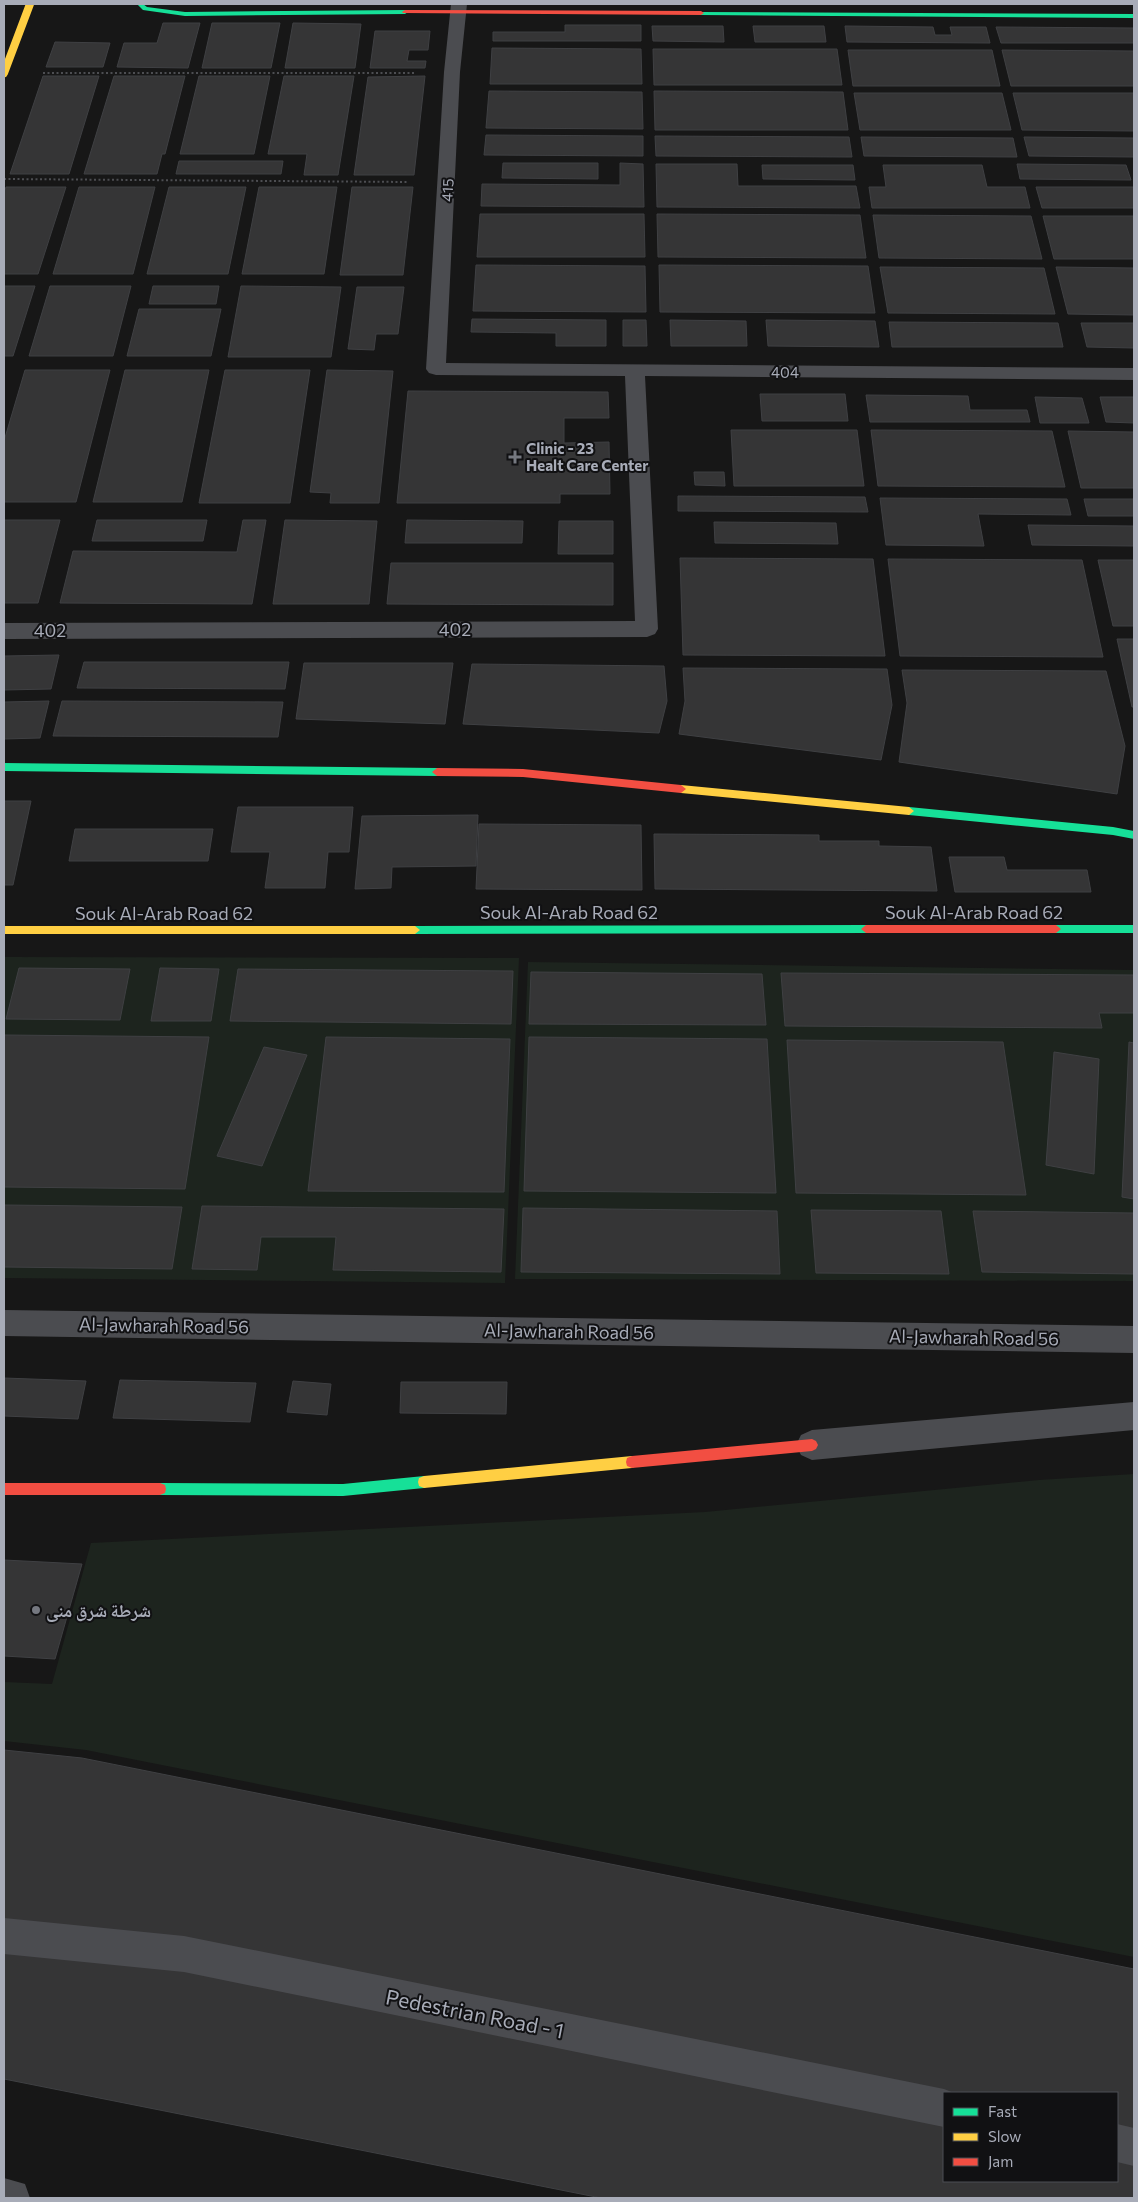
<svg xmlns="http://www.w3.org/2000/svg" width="1138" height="2202" font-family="Commissioner,'Noto Naskh Arabic',sans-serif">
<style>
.green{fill:#1d241e}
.building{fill:#353536;stroke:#3f4043;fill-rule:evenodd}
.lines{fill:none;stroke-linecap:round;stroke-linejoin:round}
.path{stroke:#4d4e52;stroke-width:2;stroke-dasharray:2 2.5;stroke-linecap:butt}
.street{fill:#4b4c50;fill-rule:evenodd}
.fast{fill:#16e098;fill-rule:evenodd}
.slow{fill:#ffcf43;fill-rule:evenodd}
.jam{fill:#f24e42;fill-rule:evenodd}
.slow-bridge{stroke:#ffcf43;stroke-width:8}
.poi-dot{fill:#757880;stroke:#111113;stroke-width:2}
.labels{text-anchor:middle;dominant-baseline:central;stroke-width:4;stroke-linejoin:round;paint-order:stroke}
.far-street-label{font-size:15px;fill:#a8acb8;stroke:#111113}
.far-poi-label{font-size:15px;font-weight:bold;fill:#a8acb8;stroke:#111113;text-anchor:start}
.street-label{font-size:18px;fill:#a8acb8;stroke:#111113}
.poi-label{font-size:18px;font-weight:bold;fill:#a8acb8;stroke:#111113;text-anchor:start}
.near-street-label{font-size:21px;fill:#a8acb8;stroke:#111113}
</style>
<rect width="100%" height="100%" fill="#171717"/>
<path class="green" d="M4,957l515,1 -14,325 -501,-5z
M528,962l606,8v311l-619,-2z
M1134,1474v483l-1048,-207 -82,-9v-59l48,2 39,-141 614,-31 334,-32z"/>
<path class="building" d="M163,23h37l-12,45 -71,-1 7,-24h33z
M212,23h68l-9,45h-69z
M293,23l68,1 -6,44h-70z
M565,25h76v16h-148v-9h72z
M652,26h71l1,16 -71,-1z
M753,26h71l2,16h-71z
M845,26l88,1 2,8h17l-2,-8h36l4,16 -143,-1z
M996,27l138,1v15h-133z
M375,31h55l-2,19h-19l-2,11h19l-1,7h-55z
M55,42l55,1 -7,24h-57z
M492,48l149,1 1,35h-152z
M653,49h184l5,36h-188z
M848,50h144l8,36h-147z
M1002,50l132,1v35h-123z
M43,76h56l-30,98h-59z
M114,76h71l-20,78h-3l-5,20h-73z
M199,76h71l-16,78h-74z
M284,76h70l-16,99h-34l3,-21h-39z
M425,76l-11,99h-60l14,-98z
M489,91l153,1 1,37 -157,-1z
M654,91l189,1 5,38h-193z
M854,93h148l9,37h-151z
M1013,93h121v38l-112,-1z
M486,135l157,1v20l-159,-1z
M655,136l194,1 3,20 -196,-1z
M861,137l152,1 4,19 -153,-1z
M1024,137l110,1v19l-105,-1z
M179,161h104l-2,13h-105z
M503,163h95v16l-96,-1z
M620,163l23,1 1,43 -163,-1 1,-22 138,1z
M656,164h81l1,22h118l4,22 -203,-1z
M1017,164l109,1 5,15 -111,-1z
M762,165h91l2,15 -92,-1z
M883,165h99l5,22h38l5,21h-158l-3,-21h17z
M6,187h60l-28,87h-34v-82z
M79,187h76l-22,87h-80z
M169,187h77l-18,87h-81z
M259,187h78l-13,87h-82z
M352,187h61l-10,88h-63z
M1036,187h98v21h-92z
M480,214h164l1,43h-168z
M657,214l203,1 6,43 -208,-1z
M873,215l158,1 11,43 -163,-1z
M1043,216h91v43h-80z
M476,265l169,1 1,46 -173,-1z
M659,265l209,1 7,47 -215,-1z
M880,267l164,1 11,46 -167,-1z
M1056,267l78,1v47l-66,-1z
M4,286h31l-22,70h-9z
M50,286h81l-18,70h-84z
M153,286h66l-3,18h-67z
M241,286l100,1 -10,70h-103z
M357,287h47l-6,47h-22l-2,16 -26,-1z
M139,309h82l-10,47h-84z
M472,319l134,1v26h-50v-13l-85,-1z
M623,320h23l1,26h-24z
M670,320l76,1 1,25h-76z
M766,320l109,1 4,26 -111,-1z
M889,322l169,1 5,24h-171z
M1081,323h53v25l-47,-1z
M25,370h85l-34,132h-72v-61z
M125,370h84l-27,132h-89z
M225,370h85l-20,133h-91z
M327,370l66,1 -14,132h-49l1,-10 -21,-1z
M408,391l200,1 1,26h-45v25l45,-1 1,52h-50v9h-163z
M760,394h85l3,27h-86z
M866,395l102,1 2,14h57l3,12h-160z
M1035,397l47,1 7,25h-49z
M1100,397h34v26l-28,-1z
M731,430h126l7,56h-130z
M871,430l181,1 13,56 -187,-1z
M1068,431l66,1v56h-53z
M694,472h30l1,14 -30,-1z
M678,496l187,1 3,15 -190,-1z
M880,498l187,1 4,16 -93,-1 6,32 -98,-1z
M1084,499h50v17h-46z
M4,520h56l-22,83h-34z
M97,520h110l-4,21h-111z
M243,520h23l-14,84 -192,-1 13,-52 164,1z
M285,520l92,1 -8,83h-96z
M407,520l116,1 -1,22h-117z
M559,521h54v33h-55z
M714,522l122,1 2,21 -123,-1z
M1028,525l106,1v20l-102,-1z
M680,558l193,1 12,97 -202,-1z
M888,559l194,1 21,97 -203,-1z
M1098,560h36v66h-21z
M391,563h222v42l-226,-1z
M1117,639h17v68h-2z
M59,655l-8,34 -47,1v-34z
M84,662h205l-4,27 -208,-1z
M304,663h149l-8,61 -149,-5z
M472,664l192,2 3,35 -8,32 -196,-9z
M683,668l204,1 5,36 -11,55 -202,-26 6,-33z
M902,670l204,1 19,75 -8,48 -218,-32 8,-59z
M49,701l-9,37 -36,1v-37z
M62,701l221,1 -5,35 -225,-1z
M4,801h27l-18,84h-9z
M238,807h115l-4,45h-21l-3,36h-60l5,-36h-39z
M478,815l-2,51 -84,1 -1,21 -36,1 7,-73z
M479,824l162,1 1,65 -166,-1z
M75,829h138l-5,32h-139z
M654,834l165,1v6h60v5l52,1 6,44 -282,-2z
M949,857h55l3,13h80l4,22h-136z
M19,968l111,1 -10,51 -114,-1z
M160,968l59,1 -8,52h-60z
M238,969l275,2 -2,53 -281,-3z
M531,972l231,2 4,51 -237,-1z
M781,973l353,2v38h-35l3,15 -317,-2z
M4,1035l205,2 -24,152 -181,-2z
M326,1037l184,2 -6,153 -196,-1z
M529,1037l238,2 9,154 -252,-2z
M787,1040l216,2 23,153 -230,-2z
M1129,1042l5,1v156l-12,-2z
M264,1047l43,8 -45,111 -45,-10z
M1054,1052l45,7 -5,115 -48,-9z
M4,1205l178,2 -10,62 -168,-2z
M202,1206l302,3 -3,63 -168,-2 3,-33h-75l-4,33 -65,-1z
M523,1208l254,3 3,63 -259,-2z
M811,1210l130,1 8,63 -133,-1z
M973,1211l161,2v61l-152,-2z
M4,1378l82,3 -8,38 -74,-3z
M120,1380l136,3 -6,39 -137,-4z
M293,1381l38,3 -4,31 -40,-3z
M401,1382h106l-1,32 -106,-1z
M4,1560l78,4 -27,95 -51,-3z
M4,1750l78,8 1052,211v229h-533l-597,-119zM944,2093h173v88h-173z"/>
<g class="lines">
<path class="path" d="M43,73h373
M4,179l405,3"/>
<path class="street" d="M451,4h16l-7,68 -14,291 688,5v12l-489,-4 13,253 -3,5 -8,3 -643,2v-16l631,-2 -10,-245 -189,-1 -7,-2 -3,-4 18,-297z
M4,1310l1130,16v27l-1130,-17z
M1134,1402v28l-322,30 -11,-5 -5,-10 5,-10 11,-5z
M4,1918l180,18 760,153 10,4h-10v34l-760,-155 -180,-18z
M1117,2124l17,4v38l-17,-4z
M4,2178l21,6 5,14h-26z"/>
<path class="fast" d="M137,4h6l4,3 38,5 220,-2 3,2 -3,2 -220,2 -42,-6z
M699,12l435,2v4l-433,-3 -3,-2z
M4,763l433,5 5,4 -5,4 -433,-5z
M909,807l204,20 21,4v8l-21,-4 -204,-20 -5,-4z
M866,925l5,4 -5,4 -451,1 -5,-4 5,-4z
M1056,925h78v8h-78l-5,-4z
M424,1476l5,2 1,4 -1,4 -5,2 -81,8 -183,-1 -5,-2 -1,-4 1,-4 5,-2 183,1z"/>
<path class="slow" d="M681,785l228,22 5,4 -5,4 -228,-22 -5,-4z
M4,926h411l5,4 -5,4h-411z
M632,1456l5,2 1,4 -1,4 -5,2 -208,20 -5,-2 -1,-4 1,-4 5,-2z"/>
<path class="jam" d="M405,10l296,1 3,2 -3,2 -298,-2 -1,-1z
M437,768l86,1 158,16 5,4 -5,4 -158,-16 -86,-1 -5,-4z
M866,925h190l5,4 -5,4h-190l-5,-4z
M812,1439l4,2 2,4 -2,4 -4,2 -180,17 -5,-2 -1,-4 1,-4 5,-2z
M4,1483h156l5,2 1,4 -1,4 -5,2h-156z"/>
<path class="slow-bridge" d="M4,73l26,-69"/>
</g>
<g class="poi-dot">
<path d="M512.5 449.5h5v5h5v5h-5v5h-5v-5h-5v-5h5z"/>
<circle cx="36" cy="1610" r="5"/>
</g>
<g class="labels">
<g class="far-street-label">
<text transform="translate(447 190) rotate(-87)">415</text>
<text x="785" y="372">404</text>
</g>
<g class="far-poi-label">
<text x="526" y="448">Clinic - 23<tspan x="526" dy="17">Healt Care Center</tspan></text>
</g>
<g class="street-label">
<text x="455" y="629">402</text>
<text x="50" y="630">402</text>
<text x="569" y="912">Souk Al-Arab Road 62</text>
<text x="974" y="912">Souk Al-Arab Road 62</text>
<text x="164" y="913">Souk Al-Arab Road 62</text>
<text transform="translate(164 1325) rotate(1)">Al-Jawharah Road 56</text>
<text transform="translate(569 1331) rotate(1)">Al-Jawharah Road 56</text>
<text transform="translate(974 1337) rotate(1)">Al-Jawharah Road 56</text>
</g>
<g class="poi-label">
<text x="46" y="1610">شرطة شرق منى</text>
</g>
<g class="near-street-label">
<text transform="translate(475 2013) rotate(11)">Pedestrian Road - 1</text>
</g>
</g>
<rect width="1138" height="2202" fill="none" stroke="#a8acb8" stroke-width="10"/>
<rect x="943" y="2092" width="175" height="90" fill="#111113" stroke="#4d4f55"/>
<rect x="953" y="2108" width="25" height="8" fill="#16e098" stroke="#4d4f55"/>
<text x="988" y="2117" font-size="15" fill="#a8acb8">Fast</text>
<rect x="953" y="2133" width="25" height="8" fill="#ffcf43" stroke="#4d4f55"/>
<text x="988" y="2142" font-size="15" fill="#a8acb8">Slow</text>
<rect x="953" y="2158" width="25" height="8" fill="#f24e42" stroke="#4d4f55"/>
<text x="988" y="2167" font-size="15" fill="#a8acb8">Jam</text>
</svg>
